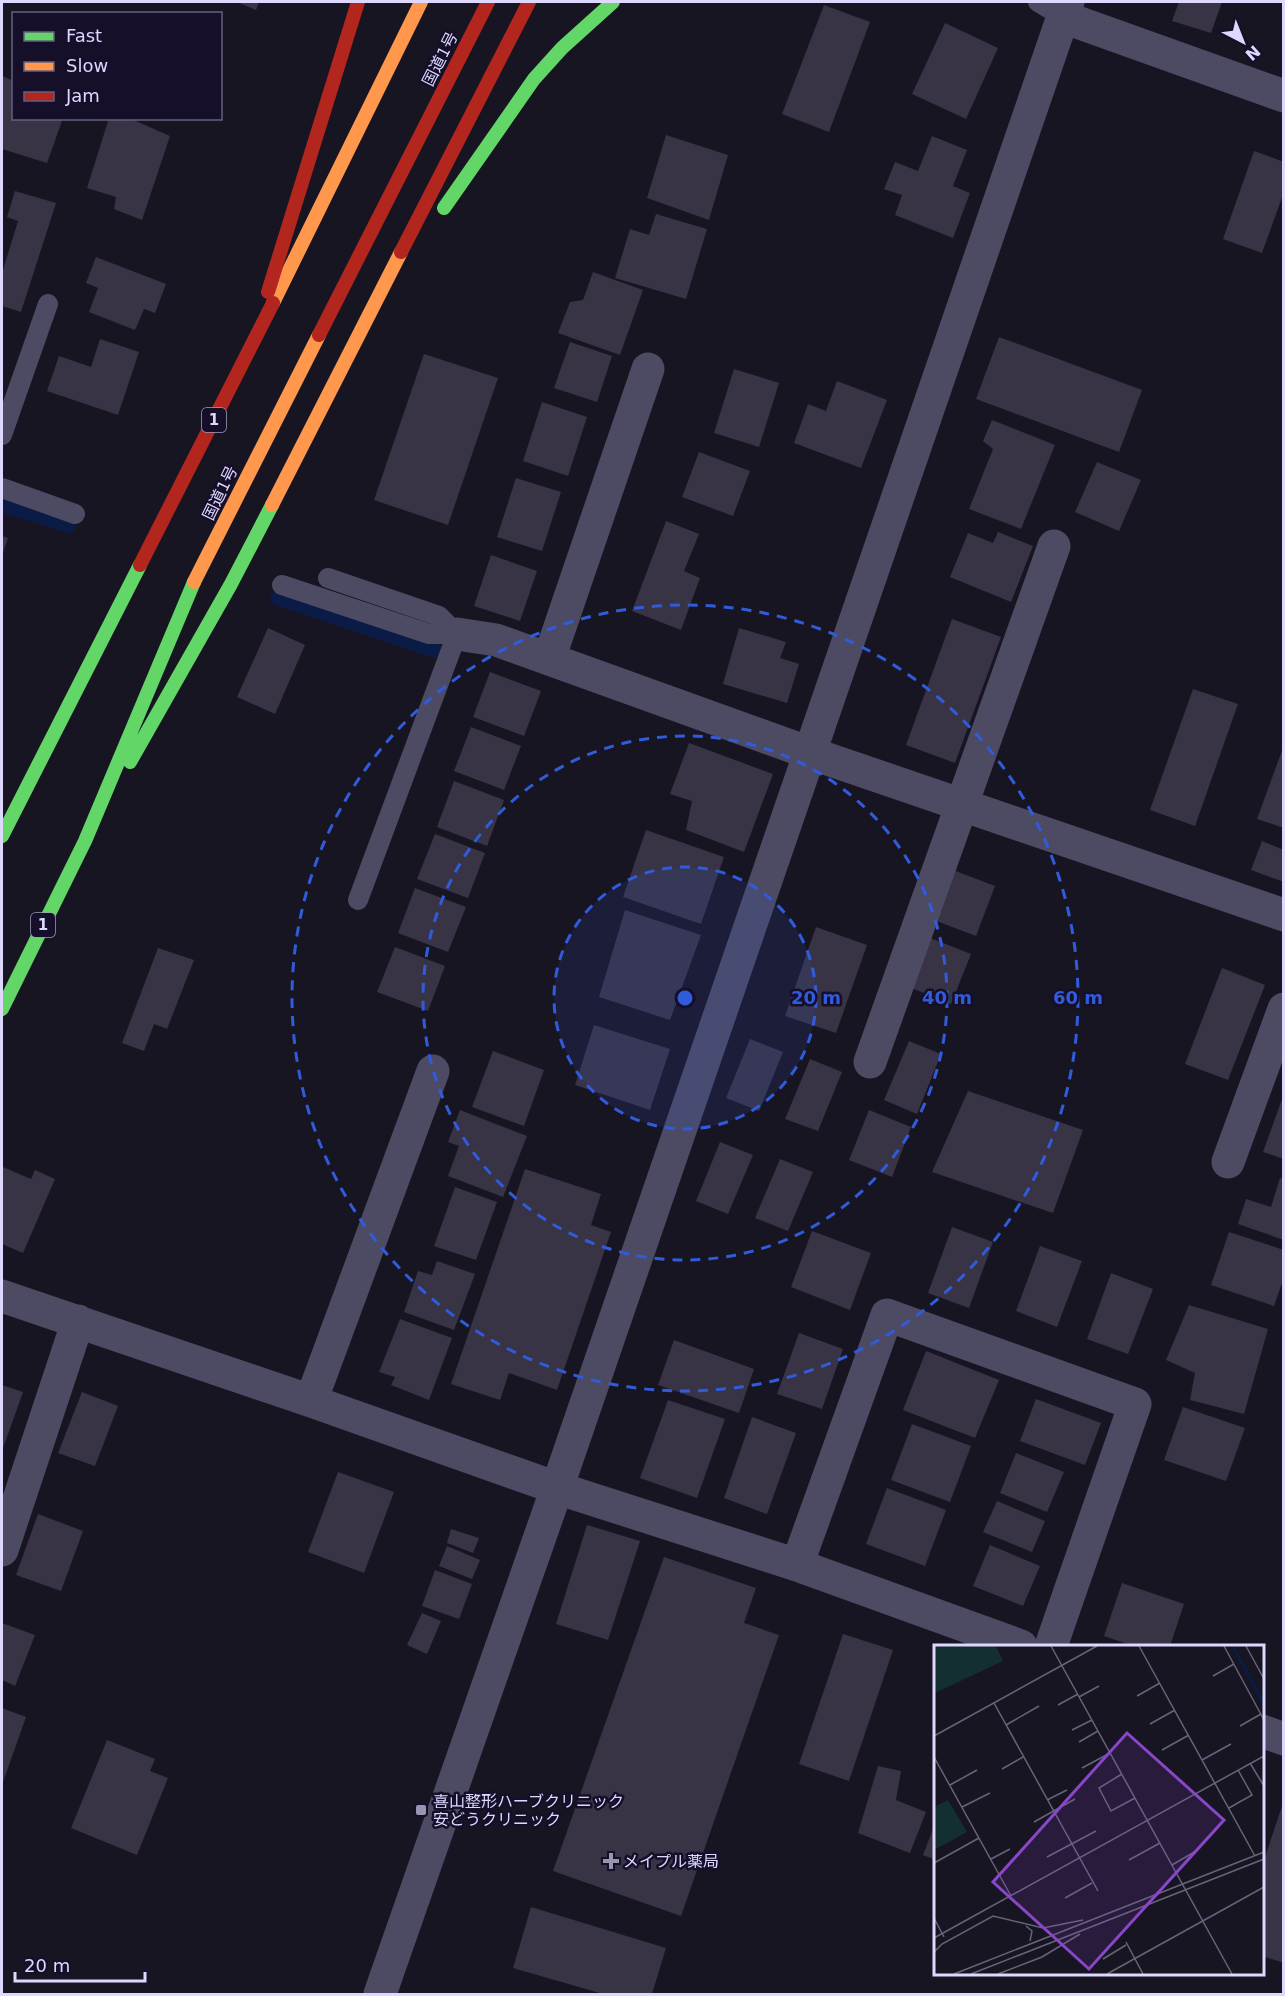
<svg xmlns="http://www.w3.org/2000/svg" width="1285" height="1996" font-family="'DejaVu Sans','Noto Sans JP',sans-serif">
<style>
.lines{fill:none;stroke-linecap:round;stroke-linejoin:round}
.stream{stroke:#0a1c45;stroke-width:14}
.building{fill:#383345}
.lane{stroke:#4d4a64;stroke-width:20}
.street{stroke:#4d4a64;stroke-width:33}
.fast{stroke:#63d668;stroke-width:14}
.slow{stroke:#ff974d;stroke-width:14}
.jam{stroke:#b3261e;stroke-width:14}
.ring{fill:none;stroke:#305cdc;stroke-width:3;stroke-dasharray:10 8}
.poi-dot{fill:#9994b2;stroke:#150f29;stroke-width:2}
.labels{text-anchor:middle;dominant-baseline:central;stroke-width:5;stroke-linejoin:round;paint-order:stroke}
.shield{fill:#150f29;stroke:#a29cbf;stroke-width:1.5}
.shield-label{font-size:15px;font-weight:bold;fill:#ded8ff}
.street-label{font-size:16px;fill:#ded8ff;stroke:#150f29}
.poi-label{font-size:16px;fill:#ded8ff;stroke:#150f29;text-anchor:start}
.inset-river{fill:none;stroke:#0a1c45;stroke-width:3}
.inset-road{fill:none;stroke:#67637b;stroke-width:1.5}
.view{fill:#8a46c9;fill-opacity:0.15;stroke:#8a46c9;stroke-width:3}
.inset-edge{fill:none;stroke:#ded8ff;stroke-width:3}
.centre{fill:#305cdc;stroke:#150f29;stroke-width:3}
.ring-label{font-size:18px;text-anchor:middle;font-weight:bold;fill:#305cdc;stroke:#150f29;stroke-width:5;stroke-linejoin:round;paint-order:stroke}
</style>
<rect width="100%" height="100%" fill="#181523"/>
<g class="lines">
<path class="stream" d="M2,505l67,21
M277,598l158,53"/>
</g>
<path class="building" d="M237,2h22l-3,8z
M1179,2h43l-11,31 -39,-12z
M824,5l46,17 -41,110 -47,-18z
M945,23l53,25 -32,71 -54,-25z
M2,76l12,5v37h49l-16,45 -45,-14z
M109,118h20l41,18 -28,84 -28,-11 2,-12 -29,-9z
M666,135l62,20 -19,65 -62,-22z
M932,136l35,14 -14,36 17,7 -17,45 -58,-23 7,-20 -18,-6 11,-27 23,9z
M1254,151l30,11v30l-22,61 -39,-14z
M15,191l41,12 -35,109 -19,-6v-33l16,-52 -11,-4z
M656,214l51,15 -21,70 -71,-21 15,-49 19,6z
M96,257l70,27 -11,29 -11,-4 -9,21 -46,-18 9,-24 -12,-5z
M593,272l50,18 -23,65 -62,-22 12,-31 13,-2z
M999,337l143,53 -23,62 -143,-53z
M100,339l39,13 -21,63 -71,-24 12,-35 32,11z
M570,342l42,14 -15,46 -43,-14z
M424,354l74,24 -50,147 -74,-25z
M734,369l45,14 -20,64 -45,-14z
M837,381l50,19 -26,68 -67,-25 14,-39 18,7z
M542,402l45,15 -19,59 -45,-15z
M992,420l63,25 -34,84 -52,-20 24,-60 -10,-8z
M699,452l51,19 -17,45 -51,-19z
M1097,462l44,18 -22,51 -44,-19z
M516,478l45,14 -19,59 -45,-14z
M666,521l33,13 -15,37 16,7 -19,52 -49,-19z
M998,532l35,14 -22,56 -61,-25 18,-44 25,10z
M2,536l6,2 -6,18z
M491,555l46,16 -17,50 -46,-15z
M952,619l49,18 -46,126 -49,-18z
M268,628l37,17 -30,69 -38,-17z
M739,628l47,14 -6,16 19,6 -12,39 -64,-19z
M490,672l51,19 -17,45 -51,-19z
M1193,689l45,15 -43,122 -45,-16z
M471,727l50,19 -17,44 -50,-19z
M689,743l84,31 -29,78 -58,-22 6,-29 -22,-7z
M1284,745v83l-27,-9z
M454,781l50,19 -17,46 -50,-19z
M646,830l78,27 -23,67 -78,-27z
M435,834l50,19 -17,45 -51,-19z
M1262,841l22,9v32l-33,-12z
M953,870l42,16 -19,50 -42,-16z
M415,888l51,19 -18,45 -50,-19z
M625,910l76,25 -31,85 -71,-23z
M816,927l51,18 -31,88 -51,-17z
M928,937l43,17 -20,50 -42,-17z
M395,947l50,19 -17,45 -51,-19z
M158,948l36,12 -27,69 -13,-5 -10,27 -22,-8z
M1222,968l43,17 -37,95 -43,-16z
M594,1025l76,24 -20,61 -75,-25z
M750,1039l33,13 -24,59 -33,-13z
M909,1041l32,13 -24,60 -33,-14z
M493,1051l51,19 -20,56 -52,-19z
M810,1059l32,13 -24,59 -33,-12z
M968,1091l115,39 -30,83 -121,-41z
M1282,1099l2,1v59l-21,-7z
M460,1110l67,26 -24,61 -55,-21 11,-30 -11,-4z
M869,1110l42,17 -19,50 -43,-17z
M720,1142l33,13 -25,59 -32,-13z
M780,1159l33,13 -25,59 -33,-13z
M3,1167l28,12 4,-9 20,9 -32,74 -21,-9z
M525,1169l76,25 -10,31 20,7 -54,158 -48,-17 -9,27 -49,-16z
M1280,1178l4,1v61l-46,-16 8,-25 25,8z
M455,1187l42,15 -21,58 -42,-14z
M952,1227l41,15 -24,66 -41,-15z
M812,1231l59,22 -21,57 -59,-23z
M1229,1232l55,18v27l-10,29 -63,-21z
M1040,1246l42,15 -25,66 -41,-16z
M437,1261l38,13 -21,56 -50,-18 14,-41 14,4z
M1111,1273l42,16 -25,65 -41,-15z
M1189,1305l79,24 -24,85 -54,-14 5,-27 -29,-13z
M400,1319l52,19 -23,62 -38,-15 4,-8 -16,-5z
M799,1333l44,16 -21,60 -45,-15z
M674,1340l80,29 -15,44 -81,-28z
M926,1351l73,29 -24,58 -72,-28z
M2,1385l21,7 -21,59z
M82,1392l36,14 -23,60 -37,-13z
M1036,1399l65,24 -16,42 -65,-24z
M668,1400l57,19 -28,79 -57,-20z
M1183,1407l62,21 -19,53 -62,-21z
M752,1417l44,16 -29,81 -43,-16z
M912,1424l59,22 -21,56 -59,-22z
M1016,1453l48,19 -17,40 -47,-19z
M338,1472l56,20 -30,81 -56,-21z
M887,1488l59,22 -21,56 -59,-22z
M997,1501l48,20 -13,31 -49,-20z
M38,1514l45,17 -22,60 -45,-16z
M587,1525l53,16 -32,99 -52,-16z
M451,1529l28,9 -6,15 -26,-10z
M990,1545l50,21 -17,40 -50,-20z
M447,1546l33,14 -8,19 -33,-13z
M664,1557l92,31 -12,35 35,12 -98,281 -128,-45z
M435,1570l37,14 -13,35 -37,-13z
M1122,1583l62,21 -14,42h-37l-29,-10z
M422,1613l19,8 -14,33 -20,-9z
M2,1623l33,12 -20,51 -13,-6z
M843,1634l50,16 -44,131 -50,-17z
M2,1708l24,9 -24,68z
M107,1740l48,19 -5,12 18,7 -31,77 -66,-27z
M878,1766l23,5 -5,29 30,12 -16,41 -52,-20z
M1283,1803h1v160l-22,-7v-90z
M936,1821v39l-13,-5z
M531,1907l135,41 -14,46h-49l-90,-26z"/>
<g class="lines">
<path class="lane" d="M1038,2l25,15
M2,435l46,-131
M2,488l73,26
M328,578l111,38 18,18
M282,585l147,49h28
M358,900l99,-266"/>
<path class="street" d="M1063,17l221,79
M457,634l39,6 314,113 474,162
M549,659l99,-290
M870,1062l184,-516
M1228,1162l56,-153
M2,1296l309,105 246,87 240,77 224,81
M311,1401l122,-330
M2,1550l76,-229
M797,1565l90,-250 248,89 -84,242
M1262,1731l22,8
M380,1994l177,-506 511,-1486"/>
<path class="fast" d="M444,208l90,-129 28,-31 51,-46
M130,762l101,-178 41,-79
M2,836l138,-271
M2,1009l83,-168 109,-259"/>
<path class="slow" d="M273,303l148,-301
M272,505l129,-253
M194,582l125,-247"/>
<path class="jam" d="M401,252l128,-250
M268,292l90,-290
M319,335l169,-333
M140,565l133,-262"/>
</g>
<circle cx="685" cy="998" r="131" fill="#305cdc" fill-opacity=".12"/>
<g class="ring">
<circle cx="685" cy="998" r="131"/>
<circle cx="685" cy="998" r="262"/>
<circle cx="685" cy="998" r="393"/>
</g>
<g class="poi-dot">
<rect x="415" y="1804" width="12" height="12" rx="3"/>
<path d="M608 1852h6v6h6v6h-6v6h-6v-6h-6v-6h6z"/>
</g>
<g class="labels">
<g class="shield">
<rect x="202" y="408" width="24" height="24" rx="4.5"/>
<rect x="31" y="913" width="24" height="24" rx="4.5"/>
</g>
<g class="shield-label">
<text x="214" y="420">1</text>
<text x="43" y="925">1</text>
</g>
<g class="street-label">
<text transform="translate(440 59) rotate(-63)">国道1号</text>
<text transform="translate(220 493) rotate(-64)">国道1号</text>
</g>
<g class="poi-label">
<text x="433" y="1801">喜山整形ハーブクリニック<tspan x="433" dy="18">安どうクリニック</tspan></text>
<text x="623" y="1861">メイプル薬局</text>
</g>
</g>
<g transform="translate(934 1645)">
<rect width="330" height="330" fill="#181523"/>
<path d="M0,1h62l7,15 -68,32zM14,155l19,32 -33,18v-43z" fill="#132f31"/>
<path class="inset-river" d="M299,1l31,58"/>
<path class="inset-road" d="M117,1l181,328M205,1l116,210M290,1l40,74M312,1l18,33M279,31l21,-12M203,51l23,-13M145,52l20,-11M60,58l104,188M124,60l20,-11M216,79l25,-14M72,80l33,-19M306,81l21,-12M138,85l20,-10M0,91l163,-90M145,97l19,-11M228,105l27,-15M0,112l77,139M268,115l29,-16M316,118l14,23M148,123l28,-15M68,124l21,-12M188,129l-23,14 12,23 24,-13M16,140l27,-15M113,155l20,-10M28,162l28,-14M295,163l23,-13 -14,-25M100,177l41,-23M113,212l49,-26M57,214l19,-10M195,215l31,-17M0,218l45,-25M238,220l24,-14M131,253l27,-15M0,273l10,19M92,281l6,5 -2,10M0,293l330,-182M192,297l17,32M0,307l8,-8 51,-28 50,12 40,-8M169,314l23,-14M20,329l310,-122M37,329l293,-115M64,329l44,-17 38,-23M173,329l157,-87"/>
<path class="view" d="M193,88l97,87 -135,149 -96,-87z"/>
<rect width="330" height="330" class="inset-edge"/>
</g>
<circle cx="685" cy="998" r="9" class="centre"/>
<g class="ring-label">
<text x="816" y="1004">20 m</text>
<text x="947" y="1004">40 m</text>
<text x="1078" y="1004">60 m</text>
</g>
<rect width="1285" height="1996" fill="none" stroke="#ded8ff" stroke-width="6"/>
<rect x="12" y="12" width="210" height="108" fill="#150f29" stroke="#655f7f" stroke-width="1.5"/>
<rect x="24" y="32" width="30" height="9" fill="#63d668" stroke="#655f7f" stroke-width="1.5"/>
<text x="66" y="42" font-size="18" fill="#ded8ff">Fast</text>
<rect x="24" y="62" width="30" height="9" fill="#ff974d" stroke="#655f7f" stroke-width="1.5"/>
<text x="66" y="72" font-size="18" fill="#ded8ff">Slow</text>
<rect x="24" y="92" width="30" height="9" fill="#b3261e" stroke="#655f7f" stroke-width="1.5"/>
<text x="66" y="102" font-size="18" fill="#ded8ff">Jam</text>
<g transform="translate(1243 42) rotate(138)" stroke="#150f29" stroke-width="4.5" paint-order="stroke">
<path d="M0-4.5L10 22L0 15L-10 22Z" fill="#ded8ff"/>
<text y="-9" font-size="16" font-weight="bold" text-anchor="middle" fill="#ded8ff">N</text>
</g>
<path d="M15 1972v9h130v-9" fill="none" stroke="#ded8ff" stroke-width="3"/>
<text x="24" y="1972" font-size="18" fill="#ded8ff" stroke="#150f29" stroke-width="4.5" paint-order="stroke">20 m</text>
</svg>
